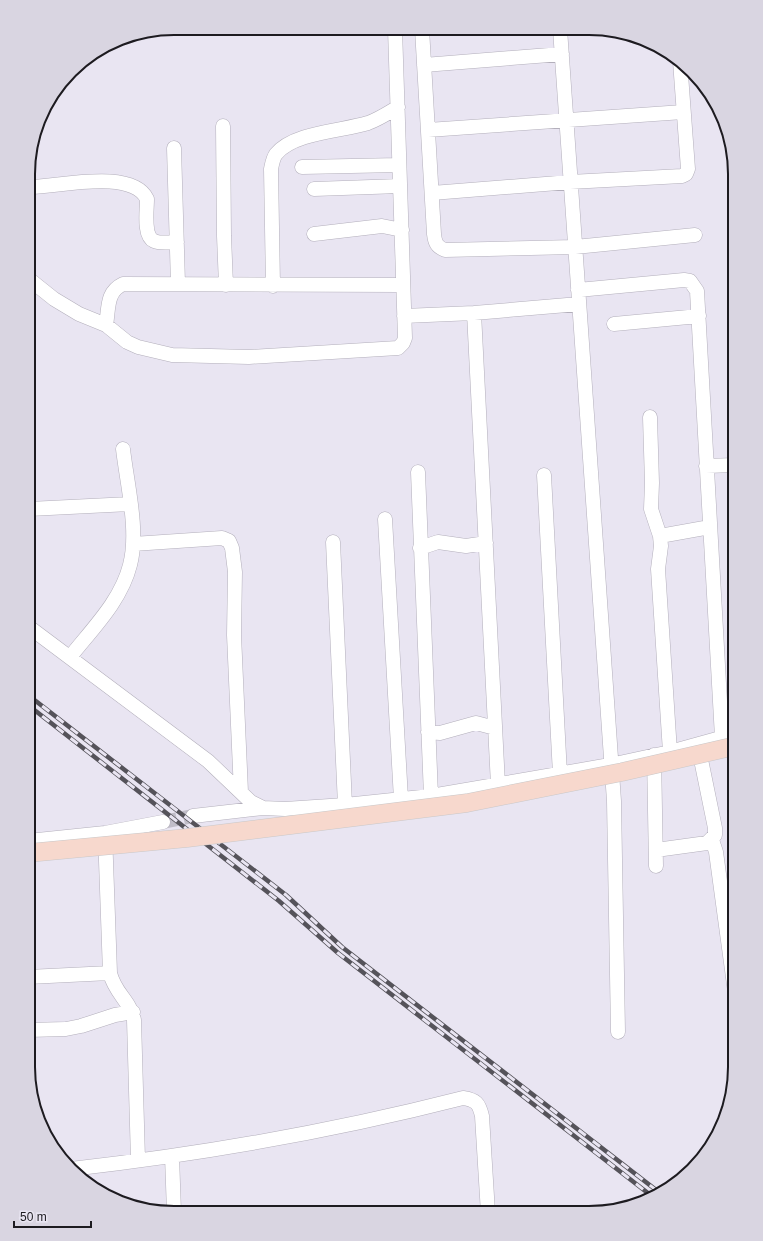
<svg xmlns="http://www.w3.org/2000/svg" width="763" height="1241" font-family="Helvetica,sans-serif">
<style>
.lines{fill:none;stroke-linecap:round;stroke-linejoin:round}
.minor-tunnel{stroke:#c0bdc8;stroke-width:14;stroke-dasharray:14 7;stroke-linecap:butt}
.minor-casing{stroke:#b3afbb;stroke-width:15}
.minor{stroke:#fff;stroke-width:14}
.rail-casing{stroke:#55535a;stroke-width:4.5}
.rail{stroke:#e9e5f2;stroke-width:3;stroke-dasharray:9;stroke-linecap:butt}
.major-bridge-casing{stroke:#c9c8c9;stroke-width:19;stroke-linecap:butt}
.major-bridge{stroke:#f7d8cd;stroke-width:18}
.rim{fill:none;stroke:#1d1b20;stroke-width:2}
</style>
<rect width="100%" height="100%" fill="#e9e5f2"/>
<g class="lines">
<path class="minor-tunnel" d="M163,822l30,-6"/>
<defs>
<path id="minor" d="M422,29l12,205c1,9 3,13 11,16l130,-3 120,-12
M560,29l54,772 4,231
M424,65l138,-11
M223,126l1,110 2,49
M428,130l255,-18
M174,148l4,136
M302,167l97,-2
M29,187c28,0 103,-19 118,12 0,11 -4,37 7,42 7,3 16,1 23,1
M314,189l86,-3
M432,193l138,-11 112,-6 4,-2 2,-5 -8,-108
M314,234l68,-8 20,4
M29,279l25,20 25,15 27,11 21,17 11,5 34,8 77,2 149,-9 5,-5 2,-5 -10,-309
M273,286l-2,-117c1,-5 2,-11 5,-15 18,-22 67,-23 92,-31 11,-4 20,-10 30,-16
M578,290l106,-10 6,1 7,10 25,446
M474,313l24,472
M404,316l70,-3 105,-9
M614,324l85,-8
M106,325c3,-17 0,-33 17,-41l280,1
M650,417l2,66 -1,26 9,27 1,10 -3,23 12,183
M706,466l29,-1
M418,472l13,324
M544,475l16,299
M29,509l101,-5
M385,519l16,280
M660,536l50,-9
M333,542l12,263
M133,544l89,-6 7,3 3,7 3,24 -1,63 7,157
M420,548l18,-6 28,4 20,-3
M29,627l179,134 43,41 12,6 22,1 60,-4 86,-9 179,-31 60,-13 65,-18
M70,657c22,-28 51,-56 60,-92 9,-34 -3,-81 -7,-116
M428,732l12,1 36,-10 19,5
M654,755l2,111
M193,816l70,-8
M105,833l5,140c5,21 20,27 24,47l4,140
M712,840l4,12 19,140
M28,841l77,-8 58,-11
M656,850l51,-7 8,-8v-7l-17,-83
M28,977l82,-4
M28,1030l38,-1 15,-3 34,-11 18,-3
M172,1156l2,56
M71,1169c132,-15 263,-38 392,-71 13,2 16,5 19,18l6,97"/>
</defs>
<use href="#minor" class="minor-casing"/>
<use href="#minor" class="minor"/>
<defs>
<path id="rail" d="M28,695l258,200 56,52 318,246
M28,705l251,196 59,52 315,244"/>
</defs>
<use href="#rail" class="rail-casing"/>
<use href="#rail" class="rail"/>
<defs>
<path id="major-bridge" d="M28,853l159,-15 280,-35 155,-31 113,-26"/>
</defs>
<use href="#major-bridge" class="major-bridge-casing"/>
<use href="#major-bridge" class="major-bridge"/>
</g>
<path d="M0 0H763V1241H0ZM174 35H589A139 139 0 0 1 728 174V1067A139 139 0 0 1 589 1206H174A139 139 0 0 1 35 1067V174A139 139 0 0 1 174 35Z" fill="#d9d5e1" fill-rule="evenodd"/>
<path class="rim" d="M174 35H589A139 139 0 0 1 728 174V1067A139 139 0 0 1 589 1206H174A139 139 0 0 1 35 1067V174A139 139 0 0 1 174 35Z"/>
<path d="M14 1221v6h77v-6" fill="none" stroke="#1d1b20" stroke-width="2"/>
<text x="20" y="1221" font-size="12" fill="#1d1b20" stroke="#e9e5f2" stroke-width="3" paint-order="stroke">50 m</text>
</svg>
